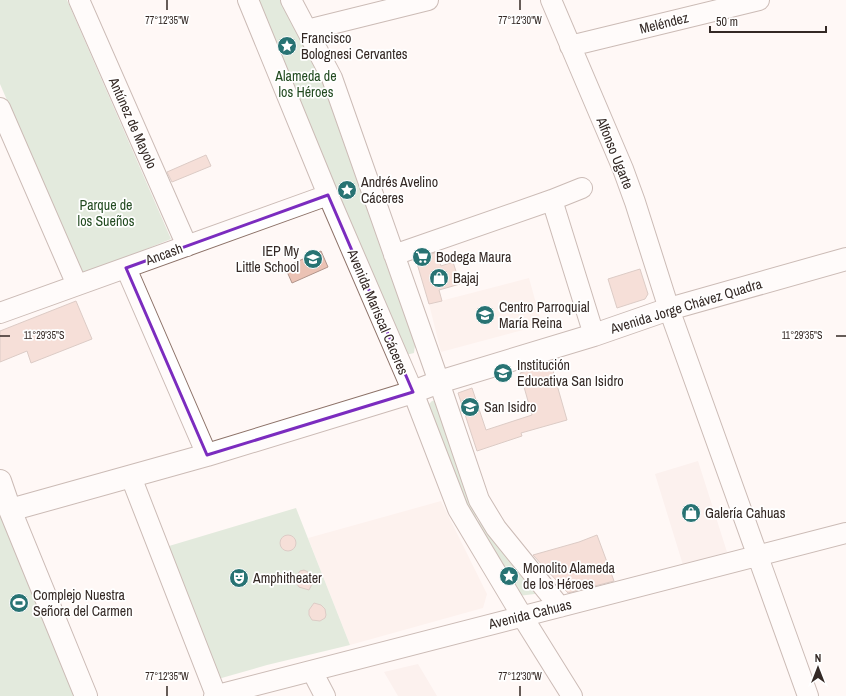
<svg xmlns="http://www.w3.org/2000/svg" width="846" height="696" font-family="'Archivo Narrow',sans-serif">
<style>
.commercial{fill:#f8e8e4}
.built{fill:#fbebe5}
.green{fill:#c1dabf}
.building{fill:#ebc2b4;stroke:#b2958b}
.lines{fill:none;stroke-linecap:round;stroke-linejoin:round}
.minor-casing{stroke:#8d7268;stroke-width:22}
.major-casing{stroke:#8d7268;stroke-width:24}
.minor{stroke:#fff;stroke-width:20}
.major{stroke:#fff;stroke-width:22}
.marked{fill:none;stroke:#7b2cbf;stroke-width:3;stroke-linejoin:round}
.ticks{fill:none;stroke:#342925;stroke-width:1.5}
.labels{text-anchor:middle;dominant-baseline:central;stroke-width:3.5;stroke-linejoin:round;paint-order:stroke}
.street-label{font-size:14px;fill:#342925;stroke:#fff}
.poi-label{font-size:14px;fill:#342925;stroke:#fff;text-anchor:start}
.park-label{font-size:14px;fill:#234b21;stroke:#fff}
.ticks-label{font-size:10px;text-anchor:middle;fill:#342925;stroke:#fff;stroke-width:3.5;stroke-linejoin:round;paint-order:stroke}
</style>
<rect width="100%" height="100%" fill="#fff8f6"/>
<path class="commercial" d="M698,461l29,91 -44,13 -28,-91z
M418,664l19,32h-39l-14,-24z"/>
<path class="built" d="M529,278l13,47 -101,27 -12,-48z
M441,501l46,93 -4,14 -133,37 -42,-107z"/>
<path class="green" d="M0,0h67l104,239 -92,37 -28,-74 -51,-118z
M254,0h27l38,73 96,272 -1,8 -4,1h-4z
M437,400l24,66 16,53 28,36 38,38 -25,3 -50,-79 -38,-108 -1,-5 3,-3z
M296,508l54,137 -83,20 -56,16 -52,-132z
M0,510l76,186h-76z"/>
<path class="building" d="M206,155l5,11 -39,16 -5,-10z
M321,251l7,16 -36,16 -7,-16z
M437,252l4,14 12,-4 7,22 -21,6 3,11 -13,3 -13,-44z
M640,269l8,25 -3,5 -28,9 -9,-29z
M76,301l16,38 -61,24 -4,-12 -27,11v-31z
M551,364l16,56 -46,13 1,3 -45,15 -19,-58 14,-5 14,42 46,-15 -12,-42z
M597,535l17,46 -46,12 -35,-38 46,-13z
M280 543a8 8 0 1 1 16 0a8 8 0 1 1-16 0Z
M304,570l4,2 5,10 -4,8 -10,-3 -4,-6 2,-6 3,-4z
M314,603l7,2 4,4 1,6 -1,3 -5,3 -8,-1 -3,-5v-5z"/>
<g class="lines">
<defs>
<path id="minor" d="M79,0l108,246
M248,0l80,195 85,197 45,117 64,107 50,80
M291,0l41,78 107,304 40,118 17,28 64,79
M551,0l72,169 12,33 34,107 139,387
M307,30l121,-30
M570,46l189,-46
M0,108l77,177
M552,200l42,135
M394,255l158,-55 30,-12
M126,268l81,187
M0,313l328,-118
M131,477l85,218
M312,671l13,25
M214,696l632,-163"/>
<path id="major" d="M0,481l10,29 76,186
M10,510l197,-55 206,-63 26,-10 155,-47 75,-26 177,-50"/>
</defs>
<use href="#minor" class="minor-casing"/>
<use href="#major" class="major-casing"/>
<use href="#minor" class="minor"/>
<use href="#major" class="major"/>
</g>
<path d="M0 0H846V696H0ZM328,195l85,197 -206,63 -81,-187z" fill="#fff8f6" fill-opacity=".55" fill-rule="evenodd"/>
<path class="marked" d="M328,195l85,197 -206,63 -81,-187z"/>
<path class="ticks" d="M167,0v10M520,0v10M0,336h10M836,336h10M167,686v10M520,686v10"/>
<defs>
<symbol id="sight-disc" viewBox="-11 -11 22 22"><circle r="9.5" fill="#287373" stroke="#fff"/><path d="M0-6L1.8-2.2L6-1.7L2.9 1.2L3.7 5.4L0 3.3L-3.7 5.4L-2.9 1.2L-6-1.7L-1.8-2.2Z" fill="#fff"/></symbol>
<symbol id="supermarket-disc" viewBox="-11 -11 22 22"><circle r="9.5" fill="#287373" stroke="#fff"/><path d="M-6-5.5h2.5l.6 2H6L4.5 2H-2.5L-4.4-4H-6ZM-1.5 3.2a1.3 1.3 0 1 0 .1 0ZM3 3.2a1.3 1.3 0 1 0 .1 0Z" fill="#fff"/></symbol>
<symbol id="school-disc" viewBox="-11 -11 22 22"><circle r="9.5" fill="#287373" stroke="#fff"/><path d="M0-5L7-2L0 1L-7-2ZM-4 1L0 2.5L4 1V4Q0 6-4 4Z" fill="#fff"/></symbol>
<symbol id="shop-disc" viewBox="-11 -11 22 22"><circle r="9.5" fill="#287373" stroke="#fff"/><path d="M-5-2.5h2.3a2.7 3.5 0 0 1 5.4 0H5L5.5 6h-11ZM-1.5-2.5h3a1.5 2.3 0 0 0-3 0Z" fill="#fff"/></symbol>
<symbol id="theatre-disc" viewBox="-11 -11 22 22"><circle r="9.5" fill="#287373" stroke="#fff"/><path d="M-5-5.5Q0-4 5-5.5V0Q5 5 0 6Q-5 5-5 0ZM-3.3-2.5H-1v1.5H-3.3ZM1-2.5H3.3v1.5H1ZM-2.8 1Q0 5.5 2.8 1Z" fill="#fff"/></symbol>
<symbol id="stadium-disc" viewBox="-11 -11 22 22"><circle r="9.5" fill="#287373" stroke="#fff"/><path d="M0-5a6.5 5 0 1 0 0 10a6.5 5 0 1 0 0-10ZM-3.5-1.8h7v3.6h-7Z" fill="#fff"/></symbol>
</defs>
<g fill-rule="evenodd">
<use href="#sight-disc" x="276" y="35" width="22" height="22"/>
<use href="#sight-disc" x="336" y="179" width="22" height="22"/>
<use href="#supermarket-disc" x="411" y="246" width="22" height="22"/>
<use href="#school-disc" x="302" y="248" width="22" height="22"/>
<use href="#shop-disc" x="428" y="267" width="22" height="22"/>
<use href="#school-disc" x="474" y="304" width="22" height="22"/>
<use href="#school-disc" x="492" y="362" width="22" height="22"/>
<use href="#school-disc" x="459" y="396" width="22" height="22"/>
<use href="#shop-disc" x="680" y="502" width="22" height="22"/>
<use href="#sight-disc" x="498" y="565" width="22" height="22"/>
<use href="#theatre-disc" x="228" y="567" width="22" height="22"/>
<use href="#stadium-disc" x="8" y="592" width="22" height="22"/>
</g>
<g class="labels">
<g class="street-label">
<text transform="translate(664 23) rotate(-14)">Meléndez</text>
<text transform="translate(133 123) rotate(66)">Antúnez de Mayolo</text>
<text transform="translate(615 153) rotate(68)">Alfonso Ugarte</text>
<text transform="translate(164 254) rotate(-20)">Ancash</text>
<text transform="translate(686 306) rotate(-17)">Avenida Jorge Chávez Quadra</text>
<text transform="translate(378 312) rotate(67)">Avenida Mariscal Cáceres</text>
<text transform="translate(530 614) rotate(-14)">Avenida Cahuas</text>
</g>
<g class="poi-label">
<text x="301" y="38">Francisco<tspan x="301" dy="16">Bolognesi Cervantes</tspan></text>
<text x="361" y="182">Andrés Avelino<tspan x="361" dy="16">Cáceres</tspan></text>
<text x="299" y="251" text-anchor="end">IEP My<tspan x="299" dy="16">Little School</tspan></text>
<text x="436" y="257">Bodega Maura</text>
<text x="453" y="278">Bajaj</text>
<text x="499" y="307">Centro Parroquial<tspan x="499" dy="16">María Reina</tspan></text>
<text x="517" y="365">Institución<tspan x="517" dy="16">Educativa San Isidro</tspan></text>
<text x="484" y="407">San Isidro</text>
<text x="705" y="513">Galería Cahuas</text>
<text x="523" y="568">Monolito Alameda<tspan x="523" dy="16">de los Héroes</tspan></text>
<text x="253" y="578">Amphitheater</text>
<text x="33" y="595">Complejo Nuestra<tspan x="33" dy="16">Señora del Carmen</tspan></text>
</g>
<g class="park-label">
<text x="306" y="76">Alameda de<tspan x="306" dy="16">los Héroes</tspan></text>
<text x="106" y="205">Parque de<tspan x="106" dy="16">los Sueños</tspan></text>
</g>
</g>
<g class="ticks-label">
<text x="167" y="24">77°12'35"W</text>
<text x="520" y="24">77°12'30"W</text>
<text x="44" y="339">11°29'35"S</text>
<text x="802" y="339">11°29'35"S</text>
<text x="167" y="680">77°12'35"W</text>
<text x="520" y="680">77°12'30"W</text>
</g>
<g transform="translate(818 668)" stroke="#ffffff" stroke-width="3" paint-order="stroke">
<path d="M0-3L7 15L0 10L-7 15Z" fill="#342925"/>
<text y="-6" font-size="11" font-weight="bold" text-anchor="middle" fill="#342925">N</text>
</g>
<path d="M710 26v6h116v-6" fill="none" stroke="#342925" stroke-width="2"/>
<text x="716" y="26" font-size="12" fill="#342925" stroke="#ffffff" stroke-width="3" paint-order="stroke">50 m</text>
</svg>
